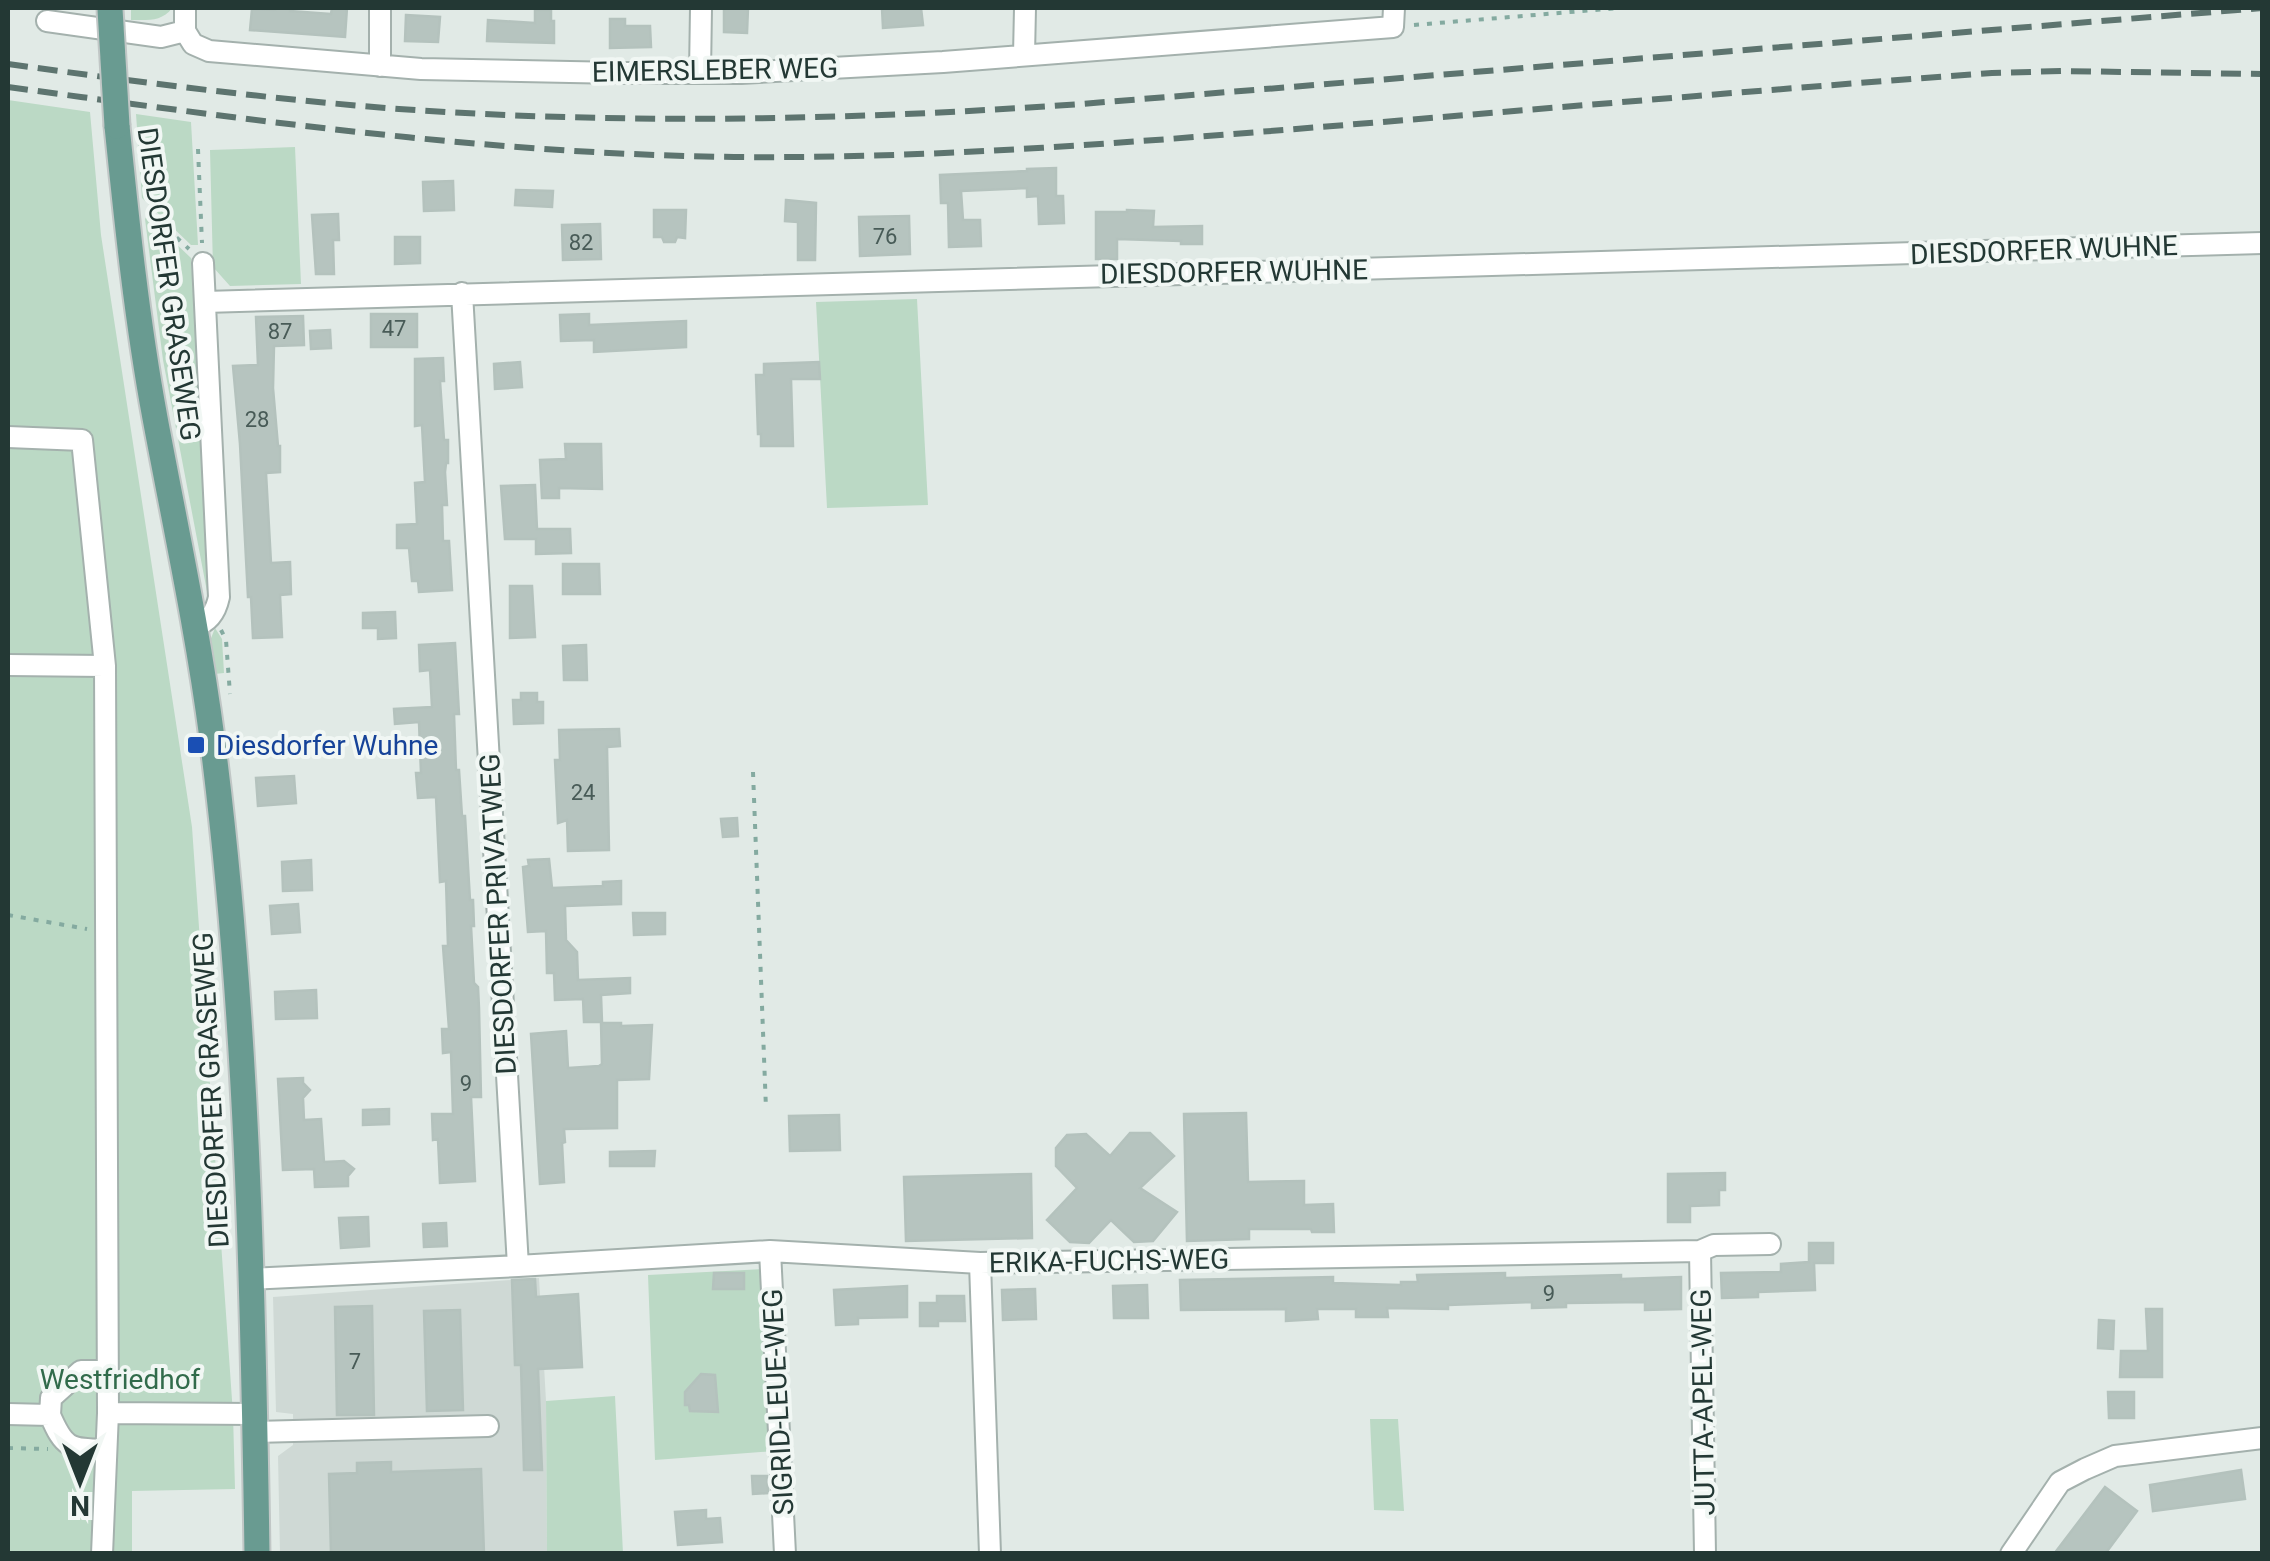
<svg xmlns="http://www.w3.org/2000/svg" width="2270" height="1561" font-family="Roboto,sans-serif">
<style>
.built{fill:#cfd9d5}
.green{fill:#bbd9c5}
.building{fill:#b6c4bf;stroke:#b4c2bd;stroke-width:2.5}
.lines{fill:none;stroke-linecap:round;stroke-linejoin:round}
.minor-casing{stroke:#a4b1ad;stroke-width:24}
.major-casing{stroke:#c1c7c6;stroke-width:29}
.path{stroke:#84aaa0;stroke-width:4;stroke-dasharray:5 8;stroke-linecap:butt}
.minor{stroke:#fff;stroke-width:20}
.major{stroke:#699b91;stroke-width:25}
.rail{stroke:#5d746f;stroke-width:6;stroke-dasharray:20 10;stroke-linecap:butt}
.major-bridge-casing{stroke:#c1c7c6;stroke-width:29;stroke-linecap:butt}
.major-bridge{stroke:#699b91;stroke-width:25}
.transit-dot{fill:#1a4fb4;stroke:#f1f7f4;stroke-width:4}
.labels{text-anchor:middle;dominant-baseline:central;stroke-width:8;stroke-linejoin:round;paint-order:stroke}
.number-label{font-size:22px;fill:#485b57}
.street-label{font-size:28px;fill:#233834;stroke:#f1f7f4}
.transit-label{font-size:28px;fill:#164399;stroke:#f1f7f4;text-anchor:start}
.park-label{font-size:28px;fill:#316b4b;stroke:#f1f7f4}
</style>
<rect width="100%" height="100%" fill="#e1eae6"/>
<path class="built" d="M539,1278l7,123 1,152h-267l-2,-97 15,-11v-31l-17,-2 -3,-115z"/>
<path class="green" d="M131,8h41c-10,14 -25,12 -41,12z
M8,100l82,12 11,123 91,592 41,587 2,75 -103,2v62l-124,1z
M136,114l55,8 7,123h-7l-49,-47z
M295,147l6,137 -71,2 -17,-19 -3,-117z
M147,216l44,42 20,333 -2,11 -46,-242 -18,-141z
M917,299l11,206 -101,3 -11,-206z
M215,628l7,11 2,34 -10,1 -6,-28z
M765,1269l9,182 -119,9 -7,-185z
M615,1396l8,157h-76l-1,-152z
M1370,1419h28l6,92 -30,-1z"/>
<path class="building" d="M275,8h15v3l41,3 1,-6h15l-2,29 -95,-7 2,-21 23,1z
M724,8h24l-1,25 -23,-1z
M882,8h39l2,17 -40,3z
M535,10h16v11h3v22l-67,-2 1,-21 47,3z
M406,15l34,2 -2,25 -33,-1z
M610,19h15v7h25l1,21 -41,1z
M1056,168v28h7l1,27 -25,1 -1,-28 -11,1v-9l-66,3 2,29h17l1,26 -32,1 -1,-44h-7l-1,-28 87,-4v-2z
M453,181l1,29 -30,1 -1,-29z
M516,190l37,1 -1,16 -37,-2z
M786,200l30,3 -1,57h-17v-38l-13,-1z
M654,210h32l-1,28 -8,-1 -2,5h-11l-2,-5h-8z
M1127,210l27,1 -1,16 49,-1v18h-21v-3l-64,-2v20h-21v-47h31z
M338,214l1,26h-6l1,34h-18l-4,-59z
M909,216l1,38 -50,2 -1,-39z
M600,224l1,35 -38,1 -1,-35z
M395,237h25v26l-25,1z
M371,314h46v33h-46z
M589,314v11l97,-4v26l-92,5v-12l-33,1 -1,-26z
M303,316l1,29 -30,1 -1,42 5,58h2v26l-14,1 5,90 19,-1 1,32 -11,1 2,42 -29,1 -2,-41h-3l-8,-153 -7,-78 25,-1 -2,-48z
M330,330l1,18 -20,1 -1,-18z
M443,358l1,23h-4l4,59h4v23h-2l-1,9 2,33h-5l1,36h6l3,49 -33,2 -1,-11h-6l-3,-33h-12v-23l20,-1 -2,-41 10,-1 -3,-57 -7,1v-67z
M520,362l2,25 -27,2 -1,-25z
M819,362l1,17h-29l2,67h-32v-12h-3l-2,-59h8v-11z
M565,444h36l1,45 -43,-1v10h-17l-2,-38 26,-1z
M535,485l2,44h33l1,24 -35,1v-15h-31l-4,-53z
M563,564h36l1,30h-37z
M510,586h22l3,51 -25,1z
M395,612l1,26 -18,1v-11h-15v-15z
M455,643l4,71h-5l2,56h3l3,46h3l5,84h3l1,26h-3l3,57 4,4 1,21 2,89h-10l4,84 -35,2 -2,-44 -5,1 -1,-26h21l-2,-62 -8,1 -1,-24h7l-6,-83h5l-2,-65 -6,1 -4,-85 -18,1 -2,-25h5l-2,-51 -24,2 -1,-15 38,-2 -2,-37 -10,1 -1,-26z
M586,645l1,35h-23l-1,-34z
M521,693h16v9h6v21l-29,1 -1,-24h8z
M619,729l1,17 -13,1 2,103 -41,1 -1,-31 -9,3 -3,-63h5l-1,-30z
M294,776l2,27 -38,3 -2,-28z
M737,818l1,18 -15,1 -2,-18z
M549,859l3,29 51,-2v-4l18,-1v23l-56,2 1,34 11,12 1,28 52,-2v15l-29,2 1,27h-18l-1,-23 -28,1 -1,-27h-7l-1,-42 -18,1 -5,-65 6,-1 -1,-6z
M311,860l1,30 -29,1 -1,-29z
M298,904l2,28 -28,2 -2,-28z
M633,913h32v21l-31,1z
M316,990l1,28 -41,1 -1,-27z
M601,1023h20v3l31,-1 -3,54 -32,1v48l-53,1 1,13 -3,1 2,39 -24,2 -9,-150 35,-3 2,37 31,-2 3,-2z
M303,1078v5l7,7 -7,8 1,22 17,-1 3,43 20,-1 10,8 -6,7v10l-33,1 -1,-18 -31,1 -5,-91z
M389,1109v15l-26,1v-15z
M1246,1113l2,69 56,-1v24l29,-1 1,28h-22l-1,-3h-62v10l-62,2 -3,-127z
M839,1115l1,35 -50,1 -1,-35z
M1130,1133h20l24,23 -34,32 37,24 -24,29 -19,1 -23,-22 -22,23 -19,-1 -23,-22 30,-32 -21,-22v-18l11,-13 19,-1 24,22z
M655,1151l-1,15h-44v-14z
M1725,1173v17h-6v15l-29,1v16h-22v-48z
M1031,1174l1,64 -126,3 -2,-64z
M368,1217l1,29 -28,2 -2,-30z
M446,1223l1,23 -23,1 -1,-23z
M1809,1243h24v20h-19l1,27 -57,2v5l-36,1 -1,-25 60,-1v-8l28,-2z
M714,1273h30v16h-31z
M1505,1273v5l116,-3v4l60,-2v32l-36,1v-8l-79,1v4l-34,1v-6l-84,3v4l-61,-1 1,9h-32v-8h-39l1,10 -32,2v-12l-105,1 -1,-30 153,-3v6l68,2v-3h17l-1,-7z
M535,1279l1,18 42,-3 4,73 -44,2 4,101h-18l-3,-105h-6l-3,-85z
M1147,1285l1,33h-34l-1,-32z
M907,1286v31l-49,1v6l-22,1 -2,-35z
M1035,1289l1,30 -33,1 -1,-30z
M937,1296h27l1,25h-27v5h-18v-23h17z
M372,1306l2,109h-37l-2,-108z
M2146,1309h16v68h-42l1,-26h27z
M460,1310l3,100 -36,1 -3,-100z
M2099,1320l15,1 -1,28 -15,-1z
M701,1374l14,1 3,37 -28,-1 -1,-6h-4v-13z
M2108,1392h26v26h-25z
M391,1462v10l90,-3 3,85h-153l-2,-80 28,-1v-10z
M2241,1470l4,29 -92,12 -3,-26z
M752,1476h15l1,17 -15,1z
M2105,1487l32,24 -32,43h-51z
M706,1510v9l14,-1 2,24 -44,3 -3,-33z"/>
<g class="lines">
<defs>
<path id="minor" d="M185,8v23
M380,8v58
M47,21l114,16 24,-6 8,13 16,7 212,18 199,4h121l202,-11 450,-35 1,-19
M1024,55l1,-47
M700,73l1,-65
M205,302c686,-24 1372,-38 2057,-59
M8,437l74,3 23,226 3,747 -6,141
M195,626c15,-4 21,-15 24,-29l-16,-334
M8,665l97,1
M770,1251l15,303
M1700,1251l5,303
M980,1263l10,291
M518,1266l252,-15 210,12 720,-12 14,-6 56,-1
M250,1279l268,-13 -56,-973
M108,1413l146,1
M8,1414l42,1c14,33 19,34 55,35
M50,1415l1,-17 30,-27h26
M255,1432l233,-6
M2011,1554l49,-72 25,-13 30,-13 147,-18"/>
<path id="major" d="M117,126c10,98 20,195 38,292 20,107 43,213 57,320 35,270 41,544 45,816"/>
</defs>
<use href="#minor" class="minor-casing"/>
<use href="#major" class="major-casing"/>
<path class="path" d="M1414,25l205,-17
M198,149l4,94
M148,211l41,38
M221,630l5,10 4,54
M753,772l13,337
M8,915l79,14
M8,1448l40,1"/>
<use href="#minor" class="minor"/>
<use href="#major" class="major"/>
<path class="rail" d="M8,64c130,18 260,35 391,45 228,16 455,11 682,-5l1181,-96
M8,87c241,33 482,67 726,70 200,2 400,-15 599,-31 220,-18 439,-37 659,-53l70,-2 200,3"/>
<defs>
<path id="major-bridge" d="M110,9l7,117"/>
</defs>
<use href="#major-bridge" class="major-bridge-casing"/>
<use href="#major-bridge" class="major-bridge"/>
</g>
<rect class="transit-dot" x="186" y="735" width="20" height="20" rx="5"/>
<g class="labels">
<g class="number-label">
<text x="885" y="236">76</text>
<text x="581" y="242">82</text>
<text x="394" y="328">47</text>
<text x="280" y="331">87</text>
<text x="257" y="419">28</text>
<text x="583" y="792">24</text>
<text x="466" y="1083">9</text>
<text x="1549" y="1293">9</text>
<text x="355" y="1361">7</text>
</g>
<g class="street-label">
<text transform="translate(715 70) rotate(-1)">EIMERSLEBER WEG</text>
<text transform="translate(2044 250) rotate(-2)">DIESDORFER WUHNE</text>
<text transform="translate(1234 272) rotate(-1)">DIESDORFER WUHNE</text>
<text transform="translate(169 284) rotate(82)">DIESDORFER GRASEWEG</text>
<text transform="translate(498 914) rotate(-93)">DIESDORFER PRIVATWEG</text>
<text transform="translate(211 1090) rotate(-93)">DIESDORFER GRASEWEG</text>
<text transform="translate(1109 1261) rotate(-1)">ERIKA-FUCHS-WEG</text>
<text transform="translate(778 1402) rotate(-93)">SIGRID-LEUE-WEG</text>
<text transform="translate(1703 1402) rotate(-91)">JUTTA-APEL-WEG</text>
</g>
<g class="transit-label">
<text x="216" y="745">Diesdorfer Wuhne</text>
</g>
<g class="park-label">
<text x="120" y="1379">Westfriedhof</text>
</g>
</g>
<rect width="2270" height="1561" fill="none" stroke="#233834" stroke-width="20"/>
<g transform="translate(80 1481) rotate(180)" stroke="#f1f7f4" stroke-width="8" paint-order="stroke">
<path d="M0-8L18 38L0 25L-18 38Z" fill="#233834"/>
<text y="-15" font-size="28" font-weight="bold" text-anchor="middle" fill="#233834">N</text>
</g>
</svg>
